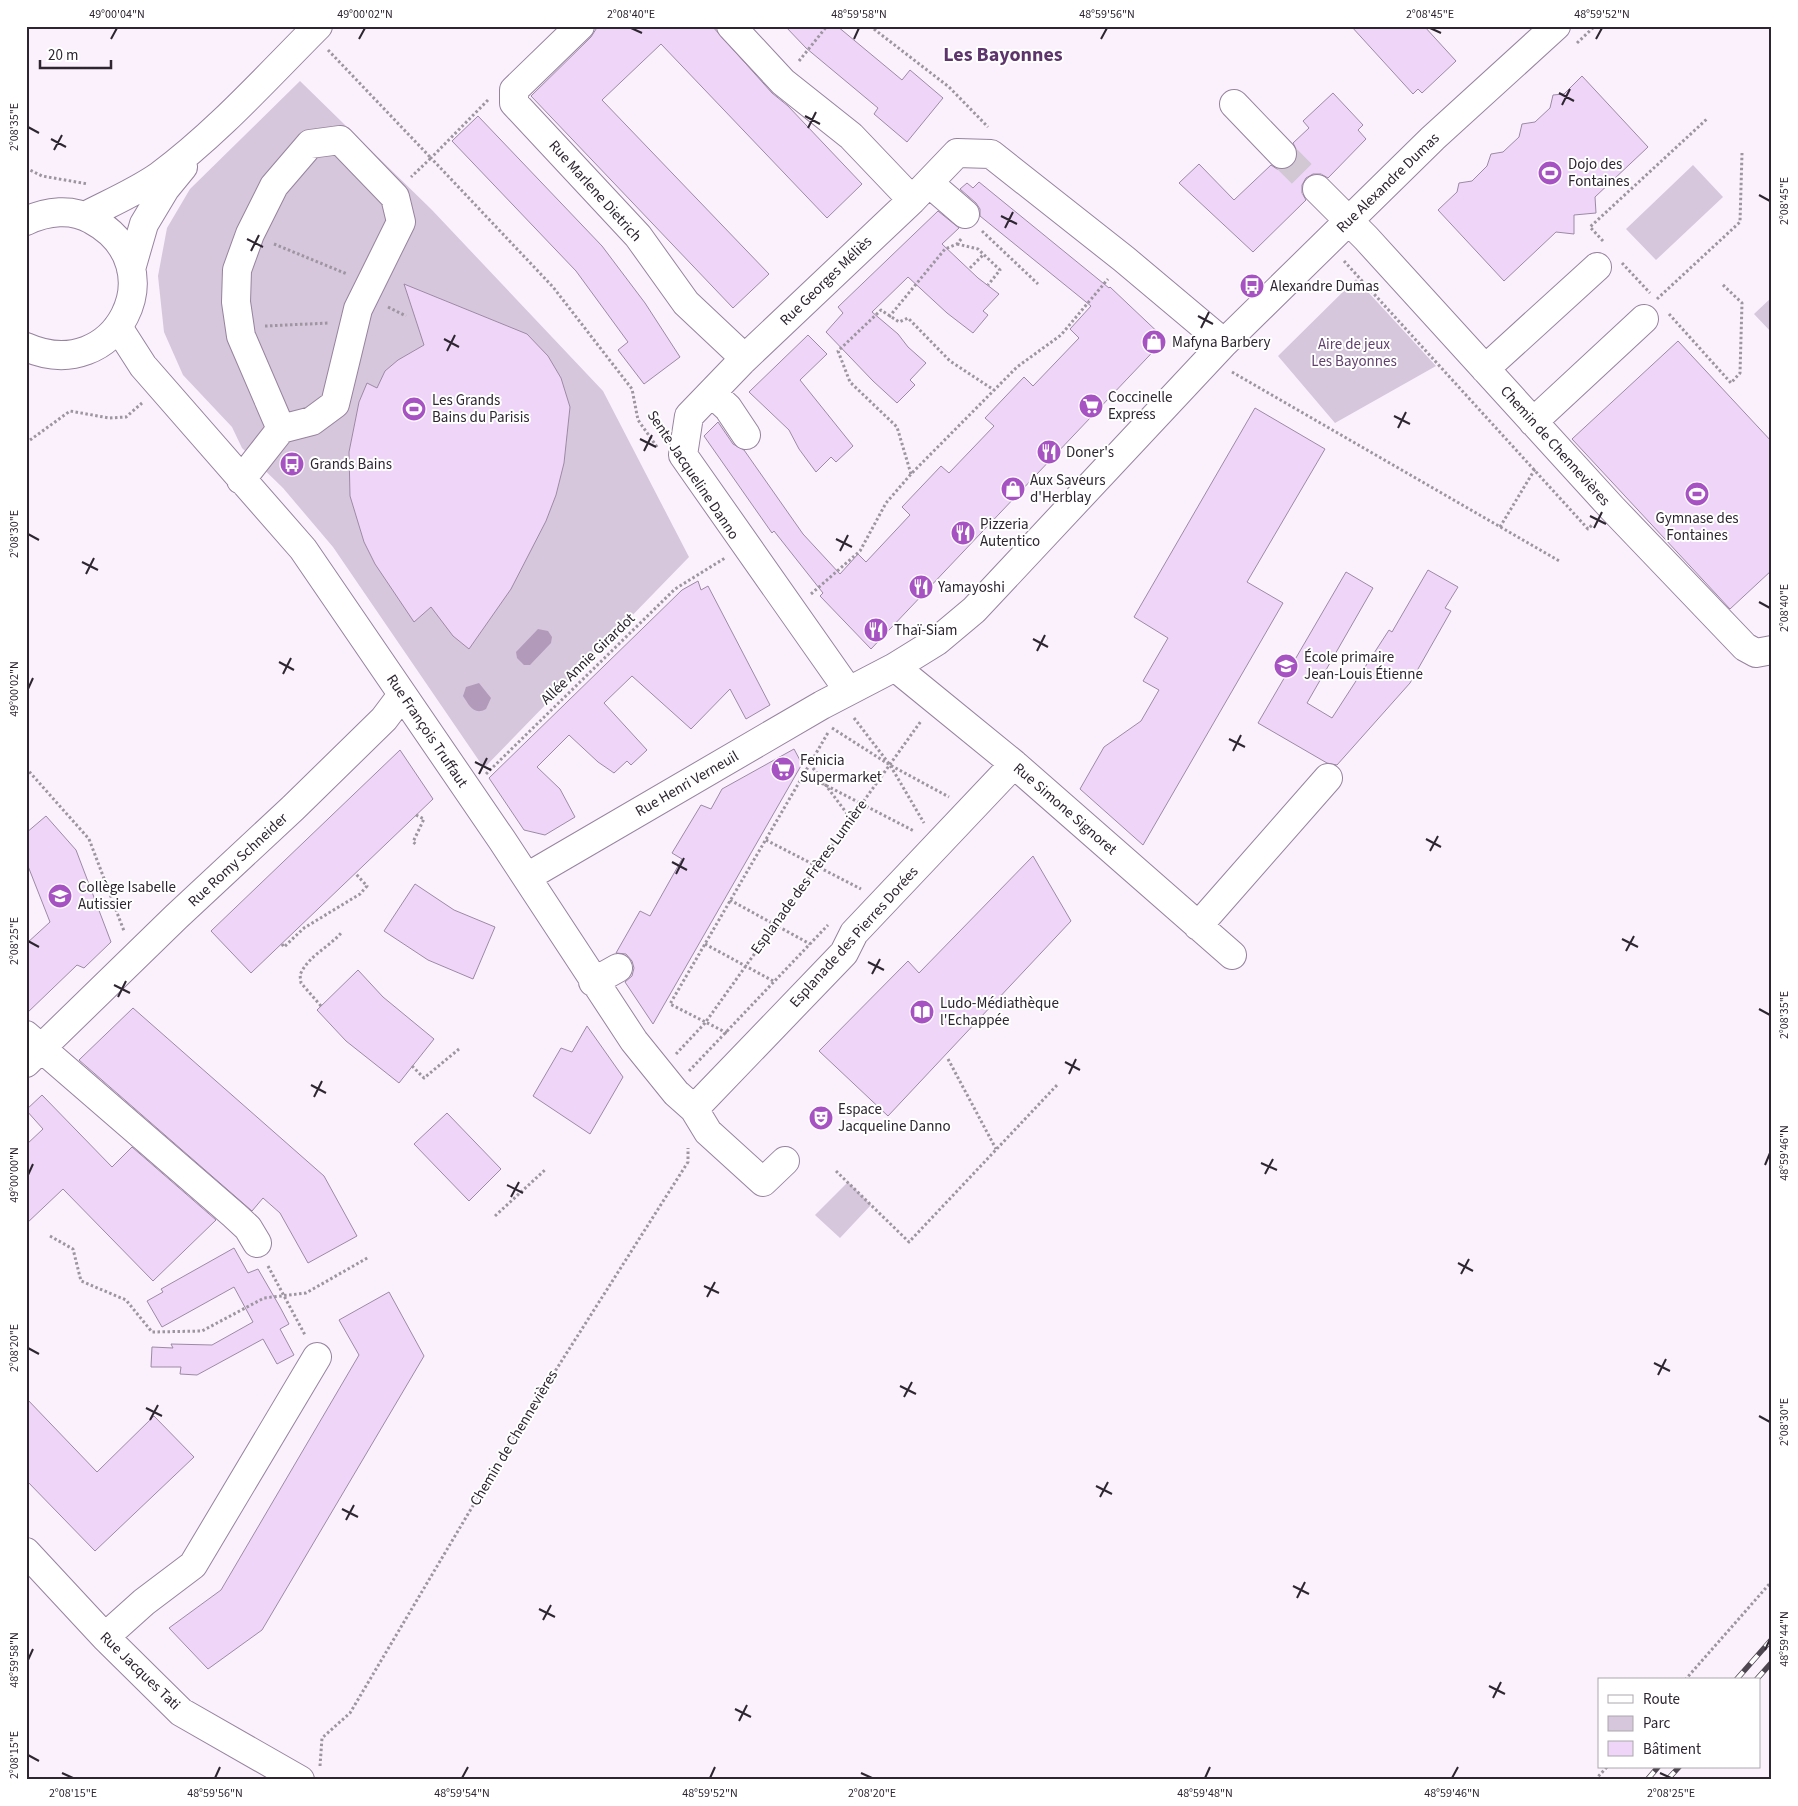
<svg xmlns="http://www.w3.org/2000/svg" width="1798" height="1806" font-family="'Source Sans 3',sans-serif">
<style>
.green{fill:#d6c7dc}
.water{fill:#b29abb}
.building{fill:#efd6f9;stroke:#9d89a5}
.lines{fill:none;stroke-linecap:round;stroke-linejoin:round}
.minor-tunnel{stroke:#d1c8d4;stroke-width:28;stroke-dasharray:28 14;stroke-linecap:butt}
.minor-casing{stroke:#97839e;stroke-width:30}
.major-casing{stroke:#97839e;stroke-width:30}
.path{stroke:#9d95a0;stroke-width:3;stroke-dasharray:2.5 2.5;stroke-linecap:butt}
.minor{stroke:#fff;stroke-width:28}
.major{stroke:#fff;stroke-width:28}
.rail-casing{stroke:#4e4651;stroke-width:5.5}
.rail{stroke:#fff;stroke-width:4;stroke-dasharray:11;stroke-linecap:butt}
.ticks{fill:none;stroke:#2d2530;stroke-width:2}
.labels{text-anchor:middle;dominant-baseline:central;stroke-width:4;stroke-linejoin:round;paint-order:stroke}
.poi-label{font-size:15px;fill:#2d2530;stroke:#fff;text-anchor:start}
.street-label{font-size:15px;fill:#2d2530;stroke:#fff}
.park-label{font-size:15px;fill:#613f6d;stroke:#fff}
.district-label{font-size:20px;font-weight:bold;fill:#5d346b;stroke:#fff}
.neatline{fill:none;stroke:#2d2530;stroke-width:2}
.ticks-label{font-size:12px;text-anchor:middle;fill:#2d2530}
</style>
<rect width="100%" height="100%" fill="#faf1fd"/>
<path class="green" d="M300,81l132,129 171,181 86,166 -205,211 -151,-221 -50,-59 -41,-40 -10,-21 -49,-52 -19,-43 -6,-56 9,-48 23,-39z
M1693,165l30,32 -67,63 -30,-31z
M1356,279l80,87 -101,57 -57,-67z
M1772,297v36l-18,-19z
M848,1182l23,23 -31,33 -25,-23z"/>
<path class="water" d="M538,629l10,2 4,6 -1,6 -21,22h-6l-7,-7 -1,-6z
M479,683l12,15 -5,11c-12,7 -17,-4 -23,-13l3,-9z"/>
<path class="building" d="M598,26h114l60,67 16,13 74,78 -35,34 -166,-174 -59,56 167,174 -36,34 -202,-212 60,-59z
M785,26h52l65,54 8,-10 33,28 -36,44 -33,-28 4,-6 -72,-60z
M1351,26h73l32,35 -34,32 -4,-4 -5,5z
M1582,76l66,71 -53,50 1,16 -22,2v19l-18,-2 -52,49 -66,-71 19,-18 2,-9 13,-2 15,-15 4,-12 12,-2 16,-15 3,-13 13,-2 15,-14 3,-13 11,-1z
M1333,93l30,32 -5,5 8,9 -38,39 -7,-4h-8l-7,4 -4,7v8l4,7 -53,52 -74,-69 20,-19 35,36 37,-35 6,4h8l8,-4 4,-6v-8l-4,-8 16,-15 -6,-7z
M478,116l124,130 43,57 35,54 -36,27 -26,-34 10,-8 -52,-71 -124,-130z
M979,182l130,106 1,-1 55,52 -294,310 -51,-53 3,-3 -49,-62 -2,2 -68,-97 14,-14 15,22 11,6 59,84 37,40 18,-20 8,8 44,-47 -8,-8 39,-41 8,7 45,-47 -9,-8 39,-41 9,9 46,-48 -9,-9 21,-23 -111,-90v-7l-4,-6 -16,-14 7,-6 6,5z
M938,211l21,17 -17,16 36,34 21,16 -16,17 5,4 -15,18 -26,-20 -39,-36 -36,35 26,22 10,13 18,16 -16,17 5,5 -18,18 -24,-22 -47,-49 17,-19 -5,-6z
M404,284l123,50 21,22 13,22 9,29 -6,56 -8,32 -10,26 -35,68 -42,60 -16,-13 -22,-29 -17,15 -39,-58 -11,-22 -14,-46 -1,-44 10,-50 8,-19 10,5 8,-17 13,-11 26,-15z
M808,335l19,19 -27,26 53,66 -17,16 -5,-5 -15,15 -17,-23 -10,-19 -40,-38z
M1678,341l94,101v128l-42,39 -158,-170z
M1255,408l70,41 -78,133 36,21 -140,242 -63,-56 24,-42 37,-26 18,-31 -16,-9 25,-43 -34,-21z
M1428,570l30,17 -13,21 6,3 -41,72 -73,82 -10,-2 -69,-40 88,-151 27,16 -66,115 25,15 57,-88 3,2z
M698,581l3,9 7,-4 62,119 -24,14 -16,-30 -39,40 -59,-53 -28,27 43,47 -16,15 -4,-4 -13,12 -16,-11 -29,-27 -32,32 23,22 15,28 -30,18 -21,-5 -35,-52 193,-188z
M794,749l8,15 -149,260 -28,-42 7,-6 2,-8 -2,-7 -6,-7 -10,-1 24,-42 10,5 32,-57 -10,-6 29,-48 10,4 11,-20z
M400,750l33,49 -182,174 -40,-42z
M46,816l30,34 35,92 -27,26 -7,-3 -51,49v-70l24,-22 -24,-61v-28z
M1033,856l38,65 -183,195 -69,-65 89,-90 11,12z
M415,884l39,26 41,17 -22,52 -45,-19 -44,-29z
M358,970l25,27 51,42 -35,44 -53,-42 -29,-31z
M133,1008l191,168 33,60 -49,27 -28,-50 -17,-15 -11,13 -173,-151z
M587,1026l36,51 -33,57 -57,-38 28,-48 11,4z
M42,1095l70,72 20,-20 84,73 -63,61 -90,-92 -37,35v-79l17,-16 -17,-19z
M447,1113l54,56 -32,32 -55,-57z
M234,1248l14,25 10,-4 22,38 9,17 -9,5 14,26 -17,9 -14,-25 -66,36 -17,-1 1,-7h-30l1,-20 21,1 -2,-4 41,1 41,-23 -19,-35 -72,40 -15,-26 16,-9 -2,-3z
M389,1292l35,64 -162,274 -54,39 -39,-41 52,-38 138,-235 -20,-35z
M26,1398l71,74 57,-56 40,41 -99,94 -69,-71z"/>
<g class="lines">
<path class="minor-tunnel" d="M1282,154l35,35"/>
<defs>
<path id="minor" d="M580,26l-66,64v13l124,133 48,67 51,48 6,9
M731,26l52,56 68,54 61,64
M1234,104l48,50
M929,183l36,31
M1317,189l49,49 246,270 133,139 11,6 16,-3
M118,327l25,39 160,183 199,291 132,201 42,52 18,16 14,23 55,50 22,-21
M1485,369l112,-102
M712,393l16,15 18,27
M1533,422l111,-103
M241,480l40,-51 31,-8 23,-17 23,-95 43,-87 -6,-25 -55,-57 -30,4 -36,42 -24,48 -13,36 -1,32 5,34 40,93
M895,667l119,97 218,191
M848,690l-165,-235 6,-39 54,-56 169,-160 45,-47 34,1 133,105 100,84
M527,877l295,-172 73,-38 42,-26 37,-31 250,-267 209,-205 123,-112
M1198,926l130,-148
M593,982l25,-14
M26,1035l208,180 14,13 9,15
M26,1063l150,-146 117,-109 91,-89 18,-24
M694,1109l150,-156 10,-20 160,-169
M26,1552l79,85 76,75 119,68
M105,1637l39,-35 49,-37 124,-208"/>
<path id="major" d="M85,216c25,-13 51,-24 74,-40 58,-43 108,-99 159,-150
M26,221c21,-10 46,-13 66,-1 85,46 24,167 -66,127
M131,269l13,-45 21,-35 18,-22"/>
</defs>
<use href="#minor" class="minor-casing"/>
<use href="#major" class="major-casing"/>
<path class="path" d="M870,26l79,61 39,40
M1577,43l18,-17
M328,50l103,108 -20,19
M799,61l28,-35
M488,100l-57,58 122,129 79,102 6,31 19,27
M26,168l16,8 46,8
M982,231l56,53
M1603,241l-13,-14 118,-109
M274,244l73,30
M957,244l21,5 22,21 -12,15
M1344,261l244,268 4,-4
M1622,263l28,30
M970,268l14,-14
M1657,299l83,-77 2,-69
M388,307l18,9
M1669,314l62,69 9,-10 2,-70 -20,-19
M889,317l56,-68 12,-5 5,-6
M265,326l64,-3
M1232,372l329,190
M26,443l44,-32 39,7 17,-1 16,-14
M911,474l-14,-47 -47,-45 -12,-31 43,-41 18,12 9,-4 42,43 44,29
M1500,527l35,-58
M811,594l49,-43 26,-48 25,-29 106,-107 44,-32 47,-56
M854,718l36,47 34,58
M832,728l58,37 59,32
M810,764l41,55
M26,768l63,71 35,92
M486,774l189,-185 50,-31
M804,774l110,57
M416,815l8,4 -11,23 4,3
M766,840l95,49
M730,900l80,44
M282,944l2,3 20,-19 56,-34 7,-8 -12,-13
M705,944l70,38
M321,1006l-20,-23 -1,-8c8,-19 28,-27 41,-42
M727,1033l-57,-29 159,-273
M676,1054l29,-31 216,-302
M948,1059l48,90
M412,1066l12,12 35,-29
M689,1071l139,-146
M836,1171l73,71 149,-158
M495,1216l51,-47
M50,1236l23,13 8,32 45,19 26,32 50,-1 62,-33 42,-5 63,-36
M268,1266l37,69
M1685,1680l87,-99
M320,1766l2,-28 28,-25 169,-285 169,-266v-14
M1595,1780l12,-13"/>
<use href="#minor" class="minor"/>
<use href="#major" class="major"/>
<defs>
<path id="rail" d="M1736,1680l36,-41
M1756,1680l16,-18
M1647,1780l11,-13
M1667,1780l12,-13"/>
</defs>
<use href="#rail" class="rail-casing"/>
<use href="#rail" class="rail"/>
</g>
<path class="ticks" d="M631,28l11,5M1430,28l11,5M111,39l6,-11M359,39l6,-11M854,39l5,-11M1101,39l6,-11M1596,39l6,-11M1559,93l15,8M1562,105l8,-16M805,116l15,8M28,127l11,6M808,128l8,-16M51,139l15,8M54,150l8,-15M1759,195l11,6M1001,216l16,8M1005,228l8,-16M247,239l16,8M251,251l8,-16M1198,316l15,8M1201,328l8,-16M444,339l15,8M447,351l8,-16M1394,416l16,8M1398,428l8,-16M640,439l16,8M644,451l8,-16M1590,516l16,8M1594,528l8,-16M28,534l11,6M836,539l16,8M840,551l8,-16M82,562l16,8M86,574l8,-16M1759,602l11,6M1033,639l15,8M1037,651l8,-16M279,662l15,8M283,674l8,-16M28,689l5,-11M1229,739l16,8M1233,751l8,-16M475,762l16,8M479,774l8,-16M1426,839l15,8M1430,851l8,-15M672,862l15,8M676,874l8,-16M1622,939l16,8M28,941l11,6M1626,951l8,-15M868,962l16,8M872,974l8,-15M114,985l16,8M118,997l8,-16M1759,1009l11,6M1065,1062l15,8M1069,1074l7,-15M311,1085l15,8M314,1097l8,-16M1261,1163l16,7M1765,1165l5,-12M1265,1174l8,-15M28,1175l5,-11M507,1185l16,8M511,1197l8,-15M1458,1263l15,8M1461,1274l8,-15M704,1286l15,7M707,1297l8,-15M28,1348l11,6M1654,1363l16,8M1658,1375l8,-16M900,1386l16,8M904,1397l8,-15M146,1408l16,8M1759,1416l11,6M150,1420l8,-15M1096,1486l16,8M1100,1497l8,-15M342,1509l16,8M346,1520l8,-15M1293,1586l16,8M1297,1598l8,-16M539,1609l16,8M543,1620l8,-15M1765,1650l5,-11M28,1660l5,-11M1489,1686l16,8M1493,1698l8,-16M735,1709l16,8M739,1721l8,-16M28,1755l11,6M62,1773l11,5M861,1773l11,5M1660,1773l11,5M215,1778l5,-11M462,1778l6,-11M710,1778l5,-11M1205,1778l5,-11M1452,1778l6,-11"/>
<defs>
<symbol id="stadium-disc" viewBox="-11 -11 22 22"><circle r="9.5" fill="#a652c2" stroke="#fff"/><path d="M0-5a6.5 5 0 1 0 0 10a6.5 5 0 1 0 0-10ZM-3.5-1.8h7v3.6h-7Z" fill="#fff"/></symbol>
<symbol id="bus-disc" viewBox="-11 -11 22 22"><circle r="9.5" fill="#a652c2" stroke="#fff"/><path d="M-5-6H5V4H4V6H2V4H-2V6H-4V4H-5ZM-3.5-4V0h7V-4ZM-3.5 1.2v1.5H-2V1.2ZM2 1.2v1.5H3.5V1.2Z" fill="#fff"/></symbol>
<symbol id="shop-disc" viewBox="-11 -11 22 22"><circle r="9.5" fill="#a652c2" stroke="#fff"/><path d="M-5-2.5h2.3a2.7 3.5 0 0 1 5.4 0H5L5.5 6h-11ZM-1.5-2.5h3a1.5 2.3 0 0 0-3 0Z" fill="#fff"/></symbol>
<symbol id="supermarket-disc" viewBox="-11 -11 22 22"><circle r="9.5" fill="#a652c2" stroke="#fff"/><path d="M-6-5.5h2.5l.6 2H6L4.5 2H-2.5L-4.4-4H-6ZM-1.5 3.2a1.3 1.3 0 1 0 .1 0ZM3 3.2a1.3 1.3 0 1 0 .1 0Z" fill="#fff"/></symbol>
<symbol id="restaurant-disc" viewBox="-11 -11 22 22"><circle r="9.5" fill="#a652c2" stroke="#fff"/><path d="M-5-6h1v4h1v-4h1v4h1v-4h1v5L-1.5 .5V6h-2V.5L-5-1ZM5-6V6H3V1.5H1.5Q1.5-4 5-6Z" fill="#fff"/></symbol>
<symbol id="school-disc" viewBox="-11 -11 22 22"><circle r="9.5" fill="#a652c2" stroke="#fff"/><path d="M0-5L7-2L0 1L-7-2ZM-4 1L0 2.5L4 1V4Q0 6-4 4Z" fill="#fff"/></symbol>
<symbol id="library-disc" viewBox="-11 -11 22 22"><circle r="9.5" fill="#a652c2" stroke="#fff"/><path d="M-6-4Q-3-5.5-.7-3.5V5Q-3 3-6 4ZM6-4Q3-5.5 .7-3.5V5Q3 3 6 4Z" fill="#fff"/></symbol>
<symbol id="theatre-disc" viewBox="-11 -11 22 22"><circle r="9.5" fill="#a652c2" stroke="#fff"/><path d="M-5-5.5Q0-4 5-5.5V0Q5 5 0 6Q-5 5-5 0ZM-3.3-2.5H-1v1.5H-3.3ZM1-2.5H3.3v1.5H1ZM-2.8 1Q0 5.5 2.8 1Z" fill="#fff"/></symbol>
</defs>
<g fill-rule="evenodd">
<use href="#stadium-disc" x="1536" y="159" width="28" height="28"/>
<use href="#bus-disc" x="1238" y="272" width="28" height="28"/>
<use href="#shop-disc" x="1140" y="328" width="28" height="28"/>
<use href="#supermarket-disc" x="1077" y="392" width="28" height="28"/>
<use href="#stadium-disc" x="400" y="395" width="28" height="28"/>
<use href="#restaurant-disc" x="1035" y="438" width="28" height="28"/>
<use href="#bus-disc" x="278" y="450" width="28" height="28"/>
<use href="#shop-disc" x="999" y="475" width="28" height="28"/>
<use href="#stadium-disc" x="1683" y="480" width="28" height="28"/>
<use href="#restaurant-disc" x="949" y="519" width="28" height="28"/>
<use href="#restaurant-disc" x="907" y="573" width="28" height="28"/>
<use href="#restaurant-disc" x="862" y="616" width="28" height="28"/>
<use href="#school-disc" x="1272" y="652" width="28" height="28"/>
<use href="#supermarket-disc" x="769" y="755" width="28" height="28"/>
<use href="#school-disc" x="46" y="882" width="28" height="28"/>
<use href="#library-disc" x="908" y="998" width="28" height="28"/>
<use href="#theatre-disc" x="807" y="1104" width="28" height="28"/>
</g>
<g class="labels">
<g class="poi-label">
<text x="1568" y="164">Dojo des<tspan x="1568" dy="17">Fontaines</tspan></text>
<text x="1270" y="286">Alexandre Dumas</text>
<text x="1172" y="342">Mafyna Barbery</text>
<text x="1108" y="397">Coccinelle<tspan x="1108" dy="17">Express</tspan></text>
<text x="432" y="400">Les Grands<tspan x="432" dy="17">Bains du Parisis</tspan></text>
<text x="1066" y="452">Doner's</text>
<text x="310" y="464">Grands Bains</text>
<text x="1030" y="480">Aux Saveurs<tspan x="1030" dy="17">d'Herblay</tspan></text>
<text x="1697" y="518" text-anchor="middle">Gymnase des<tspan x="1697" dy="17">Fontaines</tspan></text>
<text x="980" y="524">Pizzeria<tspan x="980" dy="17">Autentico</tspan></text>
<text x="938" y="587">Yamayoshi</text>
<text x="894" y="630">Thaï-Siam</text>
<text x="1304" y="657">École primaire<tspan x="1304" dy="17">Jean-Louis Étienne</tspan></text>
<text x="800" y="760">Fenicia<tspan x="800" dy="17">Supermarket</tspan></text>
<text x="78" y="887">Collège Isabelle<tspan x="78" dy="17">Autissier</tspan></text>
<text x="940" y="1003">Ludo-Médiathèque<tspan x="940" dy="17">l'Echappée</tspan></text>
<text x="838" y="1109">Espace<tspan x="838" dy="17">Jacqueline Danno</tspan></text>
</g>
<g class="street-label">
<text transform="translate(1388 183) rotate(-44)">Rue Alexandre Dumas</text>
<text transform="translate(595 191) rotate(48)">Rue Marlene Dietrich</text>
<text transform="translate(826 281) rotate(-44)">Rue Georges Méliès</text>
<text transform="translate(1555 446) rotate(48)">Chemin de Chennevières</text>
<text transform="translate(693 475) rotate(56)">Sente Jacqueline Danno</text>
<text transform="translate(588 659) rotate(-44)">Allée Annie Girardot</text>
<text transform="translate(427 731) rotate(56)">Rue François Truffaut</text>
<text transform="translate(687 784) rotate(-30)">Rue Henri Verneuil</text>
<text transform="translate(1065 809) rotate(41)">Rue Simone Signoret</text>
<text transform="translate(238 860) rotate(-43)">Rue Romy Schneider</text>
<text transform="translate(809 877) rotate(-54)">Esplanade des Frères Lumière</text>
<text transform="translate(854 937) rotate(-48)">Esplanade des Pierres Dorées</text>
<text transform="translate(514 1438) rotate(-59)">Chemin de Chennevières</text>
<text transform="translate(140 1671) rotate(44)">Rue Jacques Tati</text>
</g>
<g class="park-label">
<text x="1354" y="344">Aire de jeux<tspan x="1354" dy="17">Les Bayonnes</tspan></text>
</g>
<g class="district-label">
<text x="1003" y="55">Les Bayonnes</text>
</g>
</g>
<rect width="1798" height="1806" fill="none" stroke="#ffffff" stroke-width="55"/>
<rect x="1598" y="1678" width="162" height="90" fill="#ffffff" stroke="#aba8ac"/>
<rect x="1608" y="1695" width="25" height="8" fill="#ffffff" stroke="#aba8ac"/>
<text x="1643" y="1704" font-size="15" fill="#2d2530">Route</text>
<rect x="1608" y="1716" width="25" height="15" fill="#d6c7dc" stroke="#aba8ac"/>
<text x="1643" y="1728" font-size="15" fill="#2d2530">Parc</text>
<rect x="1608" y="1741" width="25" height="15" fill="#efd6f9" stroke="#aba8ac"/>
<text x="1643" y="1754" font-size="15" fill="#2d2530">Bâtiment</text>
<path d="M40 60v8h71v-8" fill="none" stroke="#2d2530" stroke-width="2.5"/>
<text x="48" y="60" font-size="15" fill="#2d2530" stroke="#ffffff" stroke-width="4" paint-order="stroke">20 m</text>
<rect x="28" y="28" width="1742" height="1750" class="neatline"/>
<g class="ticks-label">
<text x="117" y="18">49°00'04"N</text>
<text x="365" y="18">49°00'02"N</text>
<text x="631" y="18">2°08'40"E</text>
<text x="859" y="18">48°59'58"N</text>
<text x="1107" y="18">48°59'56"N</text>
<text x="1430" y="18">2°08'45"E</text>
<text x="1602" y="18">48°59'52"N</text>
<text transform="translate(14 127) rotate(-90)" y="4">2°08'35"E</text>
<text transform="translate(1784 201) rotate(-90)" y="4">2°08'45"E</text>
<text transform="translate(14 534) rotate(-90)" y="4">2°08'30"E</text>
<text transform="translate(1784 608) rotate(-90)" y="4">2°08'40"E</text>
<text transform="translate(14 689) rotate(-90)" y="4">49°00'02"N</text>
<text transform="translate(14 941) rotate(-90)" y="4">2°08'25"E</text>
<text transform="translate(1784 1015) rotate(-90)" y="4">2°08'35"E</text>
<text transform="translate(1784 1153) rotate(-90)" y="4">48°59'46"N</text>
<text transform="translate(14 1175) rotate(-90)" y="4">49°00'00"N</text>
<text transform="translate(14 1348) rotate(-90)" y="4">2°08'20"E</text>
<text transform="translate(1784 1422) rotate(-90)" y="4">2°08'30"E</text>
<text transform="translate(1784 1639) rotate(-90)" y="4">48°59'44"N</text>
<text transform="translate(14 1660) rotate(-90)" y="4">48°59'58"N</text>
<text transform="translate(14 1755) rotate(-90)" y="4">2°08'15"E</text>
<text x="73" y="1797">2°08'15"E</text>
<text x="215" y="1797">48°59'56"N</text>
<text x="462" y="1797">48°59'54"N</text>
<text x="710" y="1797">48°59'52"N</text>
<text x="872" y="1797">2°08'20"E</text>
<text x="1205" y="1797">48°59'48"N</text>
<text x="1452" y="1797">48°59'46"N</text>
<text x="1671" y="1797">2°08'25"E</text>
</g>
</svg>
